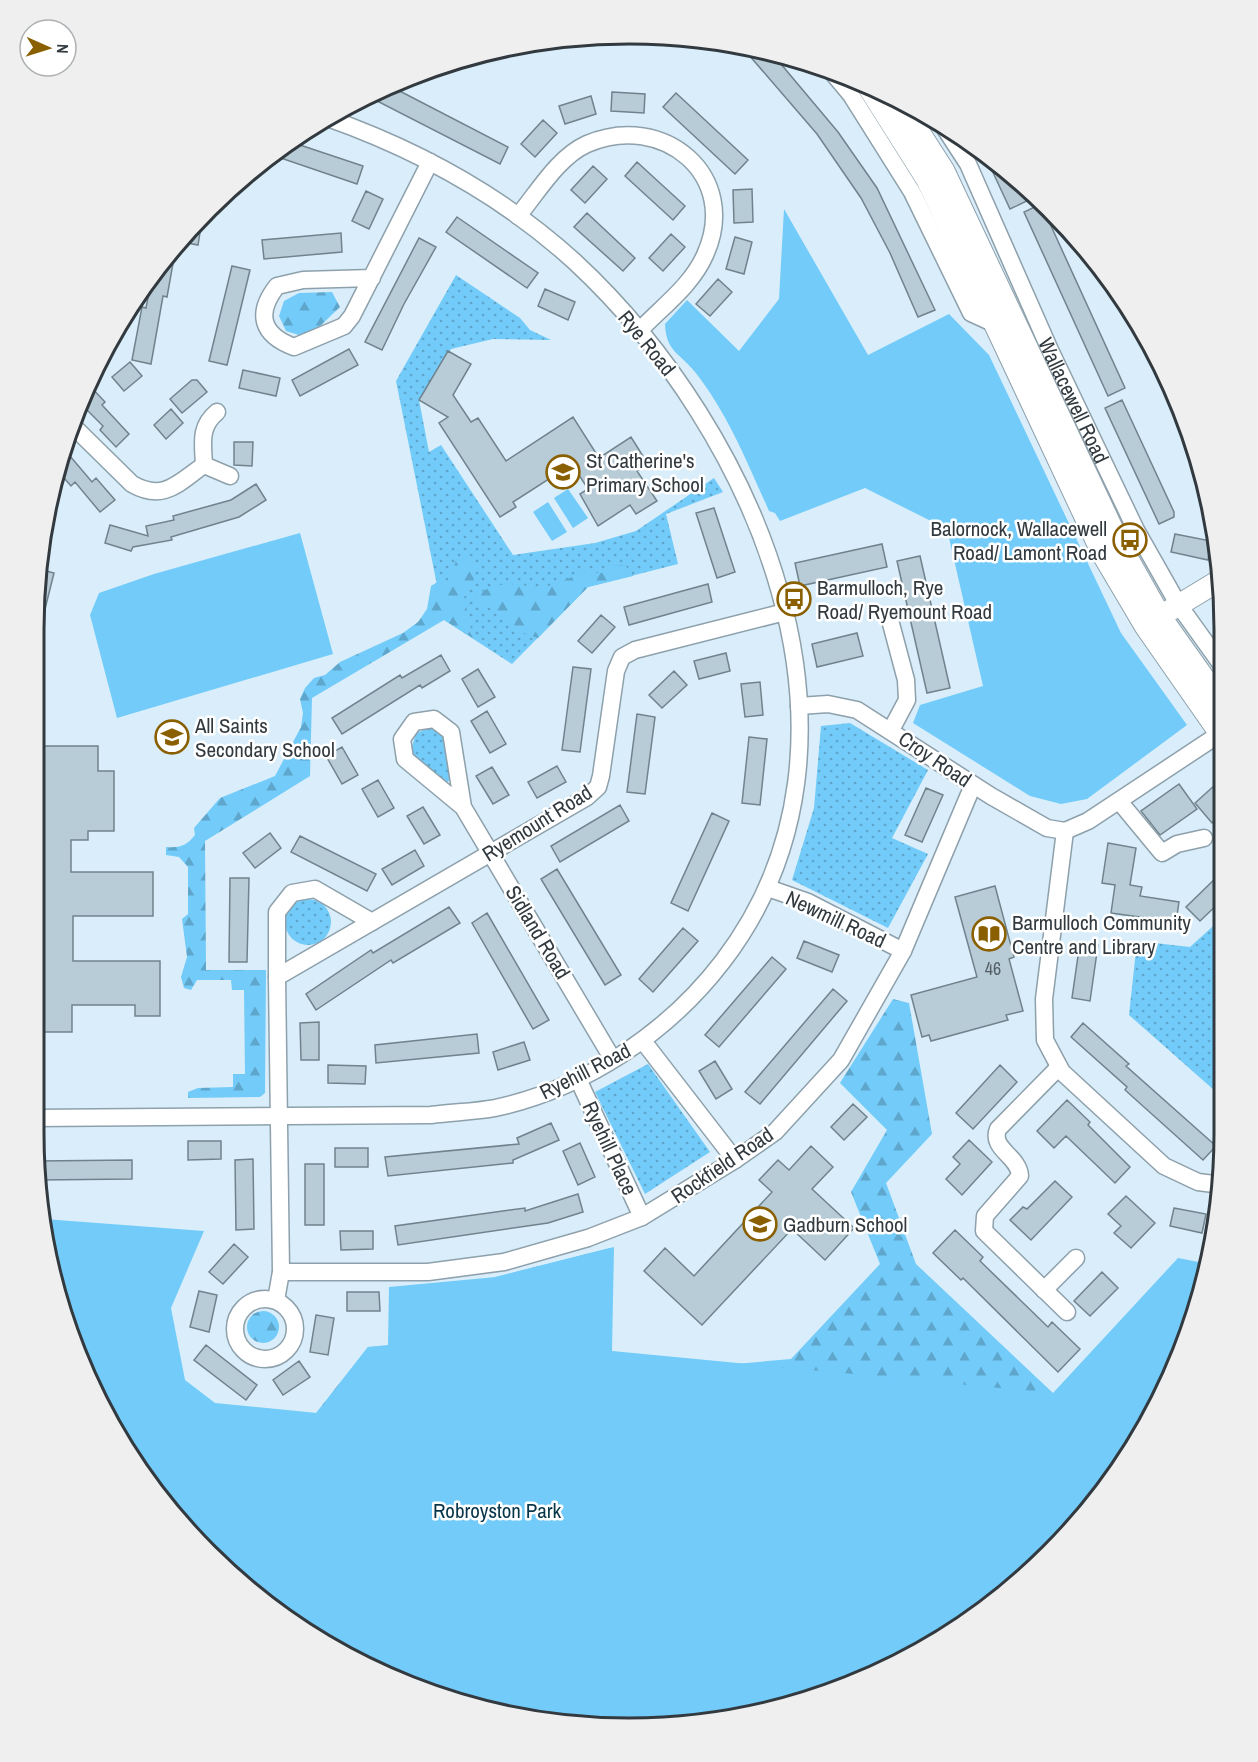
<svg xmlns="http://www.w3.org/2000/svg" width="1258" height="1762" font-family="'Archivo Narrow',sans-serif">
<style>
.grass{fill:url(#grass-dots)}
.forest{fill:url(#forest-firs)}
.park{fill:#72cbf9}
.building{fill:#b8ccd7;stroke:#70838d;stroke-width:1.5}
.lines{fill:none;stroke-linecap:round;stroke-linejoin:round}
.minor-casing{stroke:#8da0ab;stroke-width:19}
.tertiary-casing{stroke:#8da0ab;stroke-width:23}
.minor{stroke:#fff;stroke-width:16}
.tertiary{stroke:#fff;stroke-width:21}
.labels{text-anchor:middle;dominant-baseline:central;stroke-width:5;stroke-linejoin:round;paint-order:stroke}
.number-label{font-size:18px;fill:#545e65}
.street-label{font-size:21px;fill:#323a3f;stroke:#fff}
.poi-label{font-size:21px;fill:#323a3f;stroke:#fff;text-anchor:start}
.park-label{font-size:21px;fill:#07364b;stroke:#fff}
.rim{fill:none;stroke:#323a3f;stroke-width:3}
</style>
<defs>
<pattern id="grass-dots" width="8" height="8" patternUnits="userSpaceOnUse" patternTransform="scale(1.5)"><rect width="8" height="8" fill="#72cbf9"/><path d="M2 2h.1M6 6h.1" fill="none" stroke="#5ea6cb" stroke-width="1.8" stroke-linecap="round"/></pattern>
<pattern id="forest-firs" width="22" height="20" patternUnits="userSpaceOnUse" patternTransform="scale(1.5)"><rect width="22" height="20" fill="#72cbf9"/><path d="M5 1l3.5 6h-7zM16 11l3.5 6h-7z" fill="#5ea6cb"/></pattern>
</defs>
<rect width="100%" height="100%" fill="#d9eefa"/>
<path class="grass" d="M456,275l64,43 10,12 21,10 -58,-1 -42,10 -32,51 10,52 12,-7 72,110 82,-12 41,-12 78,-53 9,14 -57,22 12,50 -90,23 -76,77 -68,-44 -48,-239z
M850,723l78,47 -36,68 36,16 -40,74 -96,-48 22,-72 7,-82z
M432,727l14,9 5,43 -5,4 -26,-17 -9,-16 5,-17z
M285 922a23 23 0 1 1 46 0a23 23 0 1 1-46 0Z
M1222,918l1,180 -94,-83 8,-74 53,6z
M648,1064l62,88 -65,42 -50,-102z"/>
<path class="forest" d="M332,292l8,15 -23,22 -15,7 -16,-5 -7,-15 5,-15 15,-8z
M469,557c11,16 5,25 -5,40l9,41 -29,-18 -132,78 -2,78 -105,65 1,129h60l-1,123 -5,4 -72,1v-6l10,-4 35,-1v-13h12l-1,-84h-12l-1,-10h-34l-6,10 -7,-2 -3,-11 6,-20 -5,-38 6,-5v-47l-9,-10 -13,-2v-8c14,1 20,-1 29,-12l-1,-7 26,-30 55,-22 26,-49 2,-14 -3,-14 5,-11 9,-10 11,-3 15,-13 63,-29 15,-11 9,-13 4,-23 8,-5 6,6 12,-28z
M625,565l8,11 -45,11 -50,51 -17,-6 -21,-21 -26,-8 3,-10 21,-8 20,-1 18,4 17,-3 31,-13 21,1 8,-7z
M893,999l16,4 23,131 -46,49 30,81 137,129 -737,20 52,-66 20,-1 107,-69 115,-29 -1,103 115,14 67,-6 89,-95 -29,-72 36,-62 -47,-47z
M247 1327a16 16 0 1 1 32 0a16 16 0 1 1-32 0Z"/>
<path class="park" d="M784,209l84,146 81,-41 40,41 132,278 66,92 -100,74 -26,5 -31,-8 -117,-73 7,-18 63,-19 -36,-157 -82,-41 -85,33 -5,-8 -6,-2c-22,-49 -41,-97 -74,-139 -15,-19 -29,-20 -30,-48l22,-24 52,51 40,-52z
M568,489l20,29 -15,10 -19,-30z
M548,502l19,30 -15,9 -19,-29z
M300,533l33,121 -216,64 -27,-103 9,-22 55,-19z
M44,1219l160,12 -33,77 14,72 30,23 102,10 51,-66 20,-2 1,-58 107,-10 118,-30 -2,104 441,42 125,-135 31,6 -4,24 -42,109 -61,99 -80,85 -95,68 -70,34 -150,41h-156l-113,-27 -72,-29 -130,-87 -103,-117 -54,-103 -26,-73z"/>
<path class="building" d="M742,47l28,4 68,81 39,56 58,122 -17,7 -28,-64 -29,-55 -44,-64z
M390,86l118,61 -8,17 -121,-62z
M612,92l33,2 -1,19 -33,-2z
M676,93l72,67 -13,14 -72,-67z
M591,96l5,18 -31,10 -6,-18z
M543,120l14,13 -22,24 -14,-13z
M291,142l72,24 -6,18 -85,-29z
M983,151l34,29 10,21 -17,8z
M637,162l48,44 -12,14 -48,-44z
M593,166l14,13 -22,24 -14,-13z
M752,189l1,33 -19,1 -1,-33z
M366,191l17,8 -14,30 -17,-8z
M1041,204l84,184 -17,8 -84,-184z
M587,213l48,45 -12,13 -49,-44z
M203,214l-5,31 -21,-4 -10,56 -4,-1 -12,68 -19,-4 10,-53 4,1 6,-32 29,-40z
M457,217l81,56 -11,15 -81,-56z
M341,233l1,19 -78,7 -2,-19z
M671,234l14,13 -22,24 -14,-13z
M735,237l17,5 -8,32 -18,-5z
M419,238l17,9 -32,57 -22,46 -17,-8z
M232,266l18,4 -23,95 -18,-4z
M718,279l14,13 -22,24 -14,-12z
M545,289l30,13 -7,18 -30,-14z
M349,349l9,16 -58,31 -8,-16z
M448,351l23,13 -18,31 18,27 7,-4 28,43 67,-44 26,41 32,-21 17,27 -11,7 20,30 -21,13 -6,-9 -32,21 -18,-32 8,-5 -16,-25 -59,38 3,5 -16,10 -61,-94 9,-6 -29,-17z
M130,362l12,14 -18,15 -12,-14z
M243,370l37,8 -4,18 -37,-8z
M192,380h5l10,12 -25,21 -12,-14z
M89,385l16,17 -3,3 27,29 -13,13 -16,-17 3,-4 -25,-25z
M1122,400l52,112v5l-15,7 -54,-116z
M171,409l12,14 -17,16 -12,-14z
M234,442h19l-1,24 -18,-1z
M64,449l28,33 4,-4 19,22 -15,12 -25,-30 -4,4 -14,-16z
M256,484l10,16 -27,17 -68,20 1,3 -39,7 -2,4 -26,-8 5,-18 38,11 -2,-10 28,-6 -1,-4 58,-16z
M714,508l21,64 -18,6 -21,-65z
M1175,534l36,7 -3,19 -37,-8z
M882,544l5,23 -87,19 -5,-23z
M920,556l30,132 -23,5 -30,-132z
M39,569l15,4 -13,52 -7,-2z
M708,584l4,18 -83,23 -5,-18z
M601,615l14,12 -23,26 -14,-12z
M857,633l6,23 -46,11 -5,-23z
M726,653l4,18 -31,8 -5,-18z
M441,655l9,16 -28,17 -2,-3 -78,49 -10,-16 68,-43 2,3z
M573,667l18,2 -11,83 -18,-2z
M478,669l17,28 -17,10 -16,-28z
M674,671l13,14 -25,23 -13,-13z
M760,682l3,33 -18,2 -4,-33z
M487,711l19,33 -16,9 -19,-32z
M637,714l18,3 -10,77 -18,-2z
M749,737l18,2 -7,66 -18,-2z
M35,746h63v25h16v60h-26v9h-17v32h82v44h-80v45h87v55h-25v-11h-63v27h-39v-261h2z
M342,747l16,28 -16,9 -16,-28z
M557,766l9,16 -29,16 -9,-16z
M492,767l17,28 -16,9 -17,-28z
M378,780l16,28 -16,9 -16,-28z
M1179,784l18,25 -37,26 -19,-24z
M1216,784l5,7v23l-9,9 -17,-20z
M926,788l17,7 -21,47 -17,-7z
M620,805l9,16 -69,41 -9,-16z
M423,807l17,28 -16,9 -17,-28z
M712,813l17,8 -41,90 -17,-8z
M270,833l11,15 -26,20 -12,-15z
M300,836l76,38 -9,17 -76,-39z
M1108,843l28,5 -6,37 12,2 -2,9 39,6 -3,20 -65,-9 4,-28 -13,-2z
M415,850l9,16 -32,19 -10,-16z
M557,869l64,106 -16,10 -64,-106z
M1222,872v28l-22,21 -14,-14z
M230,878h19l-2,84h-18z
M995,886l19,71 -5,2 14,52 -17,4 2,5 -77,21 -2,-6 -7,2 -11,-42 66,-18 -22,-80z
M449,907l11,16 -67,40 -2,-3 -75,50 -10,-16 65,-44 2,3z
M487,913l62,107 -16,9 -61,-106z
M683,928l15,13 -45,51 -14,-13z
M804,941l35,14 -7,17 -35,-14z
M1080,942l18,3 -8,56 -18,-3z
M772,957l14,12 -67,78 -14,-12z
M833,989l14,12 -87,103 -15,-12z
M319,1022v38h-18l-1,-37z
M1083,1023l46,41 -3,2 90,80 -13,14 -78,-70 2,-3 -56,-50z
M477,1034l2,19 -103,10 -1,-18z
M524,1042l6,18 -32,10 -5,-18z
M715,1061l17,28 -16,10 -17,-28z
M328,1065l38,1 -1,18 -37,-1z
M1000,1065l17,17 -44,47 -17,-16z
M1067,1100l23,22 -2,3 42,42 -15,16 -49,-47 -12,12 -17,-17z
M853,1104l14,13 -23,23 -13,-13z
M551,1123l8,17 -46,20v3l-125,13 -3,-19 134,-13 -2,-6z
M969,1140l23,22 -30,33 -16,-16 14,-15 -7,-7z
M188,1141h33v18l-33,1z
M580,1143l15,34 -17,8 -15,-34z
M811,1146l22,21 -21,22 42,39 -29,32 -33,-31 -90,96 -58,-54 21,-23 29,28 78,-84 -13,-12 19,-20 11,10z
M335,1148h33v19h-33z
M253,1159l1,70 -18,1 -1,-70z
M132,1160v19l-93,1 -2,-19z
M305,1164h19v61h-19z
M1055,1181l17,16 -41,43 -21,-20 13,-13 4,2z
M578,1194l5,18 -35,11 -150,22 -3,-19 130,-18v3z
M1126,1196l29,27 -24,25 -17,-15 7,-7 -13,-12z
M1174,1208l32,6 -4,19 -32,-7z
M955,1230l28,27 -3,4 68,66 4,-5 28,27 -22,23 -95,-94 -2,2 -28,-27z
M340,1231h33v18l-32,1z
M234,1244l14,13 -25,27 -14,-12z
M1102,1272l16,16 -28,28 -16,-15z
M199,1291l18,4 -8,37 -19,-5z
M347,1292h32l1,19h-33z
M316,1315l18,3 -6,37 -18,-3z
M206,1345l51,40 -11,15 -52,-40z
M299,1361l11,16 -27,18 -10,-15z"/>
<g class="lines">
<defs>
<g id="minor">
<path d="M831,71l20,24 61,97 59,121 24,11 5,-1"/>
<path id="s1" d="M944,127l24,37 82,186 86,180 42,74 43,60"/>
<path d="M518,216c20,-24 40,-59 69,-72 76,-33 154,32 118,111 -13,30 -43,52 -65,75"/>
<path d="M372,278l-69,2 -26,6c-22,28 -15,49 17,61l50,-21 8,-10 78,-154"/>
<path d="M217,412c-18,15 -14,31 -13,53l26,11"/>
<path d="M71,424l61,60c32,18 46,-1 72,-19"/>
<path d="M890,620l16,60 1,20 -16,30"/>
<path d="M799,706l29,-2 29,6 134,86 56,32 18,3"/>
<path d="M1119,801l43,52 15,-9 27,-6"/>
<path d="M463,807l-12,-75 -17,-13 -20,3 -12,17 3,20 58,48 149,251"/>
<path d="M1065,831l-21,168 1,41 17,32 102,94 34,16 24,3"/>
<path d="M1065,831l23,-10 133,-88"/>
<path d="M768,888l40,14 95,49"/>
<path d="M277,977v-65l15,-19 23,-4 57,33"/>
<path d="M643,1041l92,119"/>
<path d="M1059,1067l-61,62c-8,20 21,27 22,47l-35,40 -1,15 83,81"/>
<path d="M578,1079l64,138"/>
<path d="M33,1118l398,-3c21,-3 43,-3 64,-7 89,-19 173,-75 228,-147 168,-220 33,-531 -148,-699 -71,-65 -159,-113 -250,-145"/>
<path d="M281,1272h147l76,-10 84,-24 54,-21 93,-57 40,-28 66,-72 62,-109 70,-166"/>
<path d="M1044,1290l32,-32"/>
<circle cx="265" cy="1329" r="30"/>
<path d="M276,1300l5,-28 -4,-295 310,-180 11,-10 3,-11 15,-105 6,-14 13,-7 150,-38"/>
</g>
<path id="tertiary" d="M867,85l60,95 176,375 42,71 76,109
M896,96l48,75 176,374 40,71 61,86
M1149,623l71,-43"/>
</defs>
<use href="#minor" class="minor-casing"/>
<use href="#tertiary" class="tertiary-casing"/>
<use href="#minor" class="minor"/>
<use href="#tertiary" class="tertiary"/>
</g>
<defs>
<symbol id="school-ring" viewBox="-11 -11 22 22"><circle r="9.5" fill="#fff" stroke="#895f00" stroke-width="1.5"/><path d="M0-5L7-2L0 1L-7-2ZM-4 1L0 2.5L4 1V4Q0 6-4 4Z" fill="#895f00"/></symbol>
<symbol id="bus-ring" viewBox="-11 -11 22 22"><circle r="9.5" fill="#fff" stroke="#895f00" stroke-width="1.5"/><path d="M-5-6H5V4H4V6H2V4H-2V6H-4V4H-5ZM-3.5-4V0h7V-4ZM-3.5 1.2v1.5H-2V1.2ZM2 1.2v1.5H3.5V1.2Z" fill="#895f00"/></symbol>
<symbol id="library-ring" viewBox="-11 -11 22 22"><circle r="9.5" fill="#fff" stroke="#895f00" stroke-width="1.5"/><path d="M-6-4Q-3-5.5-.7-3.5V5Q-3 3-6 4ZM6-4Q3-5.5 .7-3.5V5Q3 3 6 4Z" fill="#895f00"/></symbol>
</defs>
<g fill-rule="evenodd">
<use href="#school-ring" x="544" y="453" width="38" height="38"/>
<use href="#bus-ring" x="1111" y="521" width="38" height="38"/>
<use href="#bus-ring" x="775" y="580" width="38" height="38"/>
<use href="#school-ring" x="153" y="718" width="38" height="38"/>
<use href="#library-ring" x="970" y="915" width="38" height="38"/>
<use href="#school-ring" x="741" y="1205" width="38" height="38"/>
</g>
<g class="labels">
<g class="number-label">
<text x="993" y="968">46</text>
</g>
<g class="street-label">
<text transform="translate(647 343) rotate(51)">Rye Road</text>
<text stroke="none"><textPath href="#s1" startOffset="303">Wallacewell Road</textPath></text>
<text transform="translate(935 759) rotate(34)">Croy Road</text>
<text transform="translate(537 823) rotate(-32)">Ryemount Road</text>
<text transform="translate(836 919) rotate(25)">Newmill Road</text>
<text transform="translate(538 932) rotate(59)">Sidland Road</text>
<text transform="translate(585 1071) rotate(-27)">Ryehill Road</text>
<text transform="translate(610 1148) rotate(65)">Ryehill Place</text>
<text transform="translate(722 1165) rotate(-34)">Rockfield Road</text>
</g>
<g class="poi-label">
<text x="586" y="460">St Catherine's<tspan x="586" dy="24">Primary School</tspan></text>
<text x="1107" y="528" text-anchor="end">Balornock, Wallacewell<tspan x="1107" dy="24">Road/ Lamont Road</tspan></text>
<text x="817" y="587">Barmulloch, Rye<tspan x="817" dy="24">Road/ Ryemount Road</tspan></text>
<text x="195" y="725">All Saints<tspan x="195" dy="24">Secondary School</tspan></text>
<text x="1012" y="922">Barmulloch Community<tspan x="1012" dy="24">Centre and Library</tspan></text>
<text x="783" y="1224">Gadburn School</text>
</g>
<g class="park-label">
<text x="497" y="1510">Robroyston Park</text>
</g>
</g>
<path d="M0 0H1258V1762H0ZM629 44H629A585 585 0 0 1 1214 629V1133A585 585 0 0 1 629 1718H629A585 585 0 0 1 44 1133V629A585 585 0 0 1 629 44Z" fill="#efeff0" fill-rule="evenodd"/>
<path class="rim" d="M629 44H629A585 585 0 0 1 1214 629V1133A585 585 0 0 1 629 1718H629A585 585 0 0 1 44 1133V629A585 585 0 0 1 629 44Z"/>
<g transform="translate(48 48) rotate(93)"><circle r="28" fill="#ffffff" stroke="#adb0b2" stroke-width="1.5"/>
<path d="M0-4.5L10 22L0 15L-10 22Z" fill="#895f00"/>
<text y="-9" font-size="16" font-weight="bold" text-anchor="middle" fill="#323a3f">N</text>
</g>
</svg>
